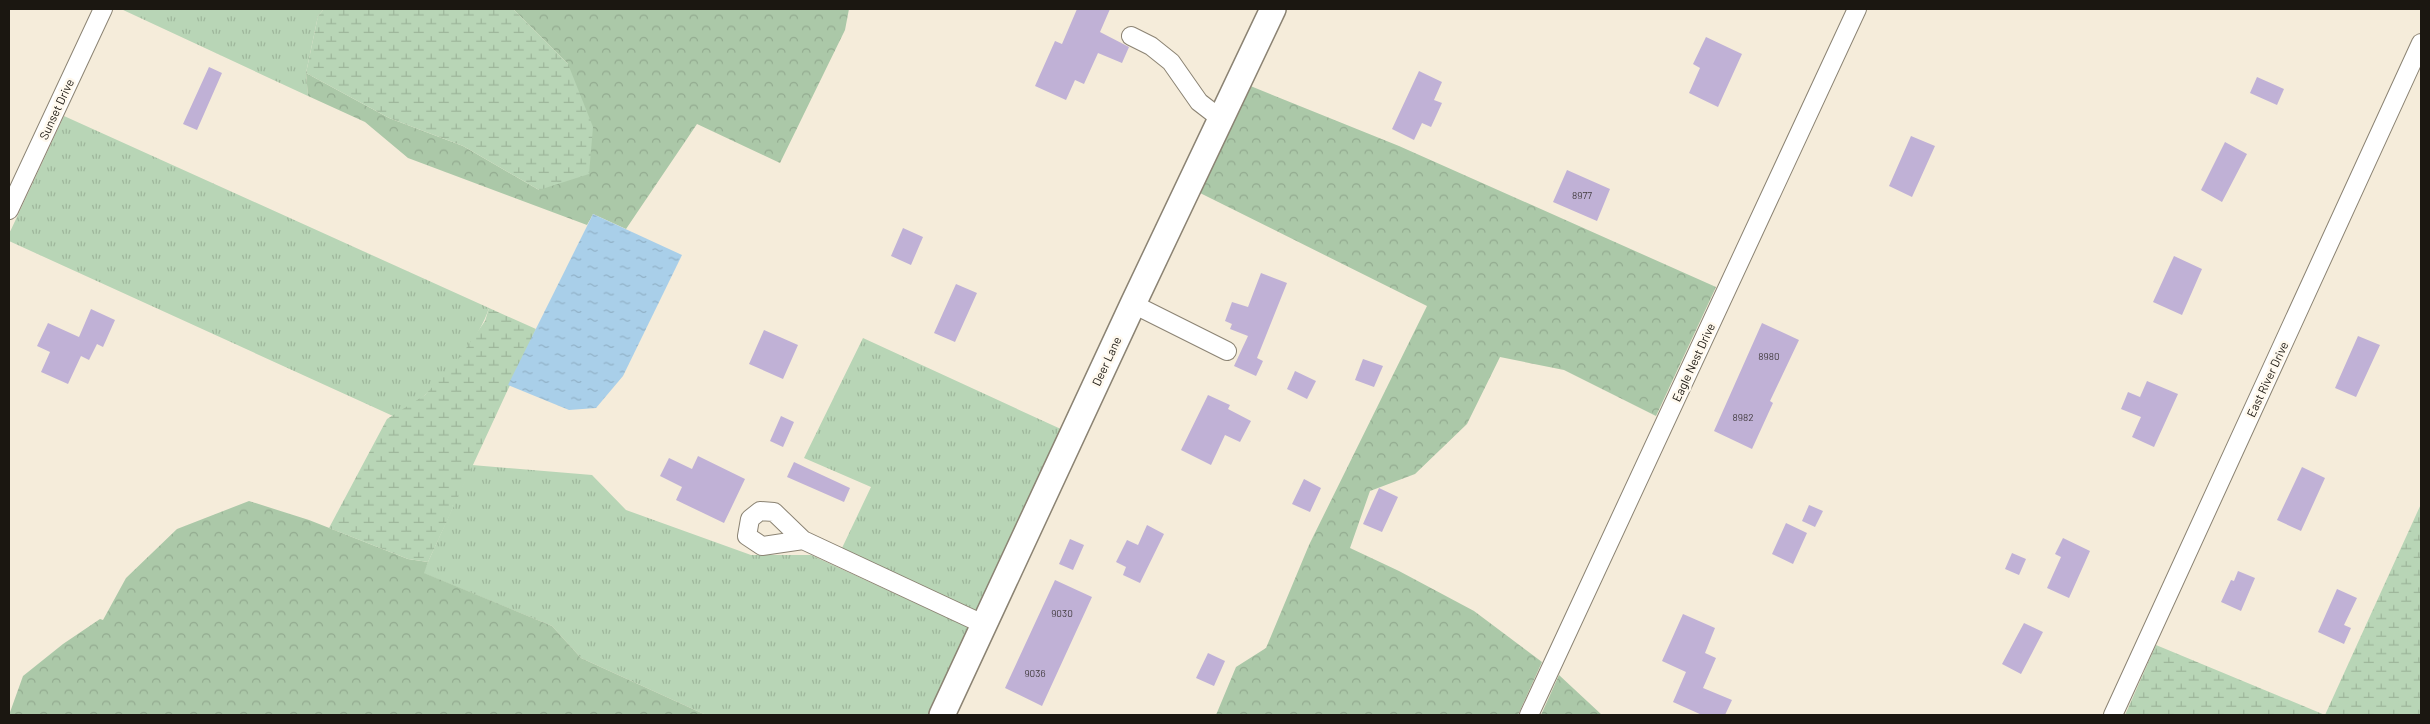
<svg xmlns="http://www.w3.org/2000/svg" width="2430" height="724" font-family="Barlow,sans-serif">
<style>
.grass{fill:url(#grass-tufts)}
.forest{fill:url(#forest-crowns)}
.wetland{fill:url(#wetland-marsh)}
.water{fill:url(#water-ripples)}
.building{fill:#c0b1d6}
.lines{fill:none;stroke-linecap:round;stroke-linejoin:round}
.street-casing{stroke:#8b8373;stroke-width:20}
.secondary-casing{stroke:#8b8373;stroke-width:28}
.street{stroke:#fff;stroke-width:18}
.secondary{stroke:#fff;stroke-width:25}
.labels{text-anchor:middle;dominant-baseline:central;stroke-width:5;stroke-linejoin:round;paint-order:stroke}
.number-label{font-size:10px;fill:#443e42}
.street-label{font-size:12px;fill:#1b1711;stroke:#fff9ee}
</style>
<defs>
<pattern id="grass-tufts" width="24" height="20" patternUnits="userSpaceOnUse" patternTransform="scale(1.25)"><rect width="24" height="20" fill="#b8d5b6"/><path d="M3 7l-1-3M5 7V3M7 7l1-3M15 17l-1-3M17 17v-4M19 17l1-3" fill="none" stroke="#9eb69b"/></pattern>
<pattern id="forest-crowns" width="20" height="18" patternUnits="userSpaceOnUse" patternTransform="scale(1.25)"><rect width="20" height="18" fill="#abc8a8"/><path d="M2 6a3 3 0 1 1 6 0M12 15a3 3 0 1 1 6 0" fill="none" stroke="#93ab90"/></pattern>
<pattern id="wetland-marsh" width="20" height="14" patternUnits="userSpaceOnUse" patternTransform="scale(1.25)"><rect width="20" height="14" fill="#b8d5b6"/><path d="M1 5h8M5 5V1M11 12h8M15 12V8" fill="none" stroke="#9eb69b"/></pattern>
<pattern id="water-ripples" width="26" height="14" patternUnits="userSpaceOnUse" patternTransform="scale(1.25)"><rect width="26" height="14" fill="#a9cfe9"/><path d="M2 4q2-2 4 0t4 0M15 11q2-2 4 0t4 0" fill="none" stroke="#91b1c7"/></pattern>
</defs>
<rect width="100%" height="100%" fill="#f5ecda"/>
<path class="grass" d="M121,9h203l-6,7 -12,57 2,23z
M64,116l425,192c-9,29 -40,67 -64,87 -9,8 -22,14 -32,21l-384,-175v-7z
M863,338l200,92 -84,183 -137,-65 29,-61 -67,-29z
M472,465l120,10 34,35 125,45h60l161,74 -41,86h-225l-125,-57 -29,-32 -129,-53z"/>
<path class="forest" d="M513,9h336l-4,21 -65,133 -83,-39 -71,105 -33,-15 -6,11 -179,-67 -43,-36 -57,-26 -2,-23 83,45 74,28 76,44 29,-126z
M1248,85l151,61 317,141 -60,129 -92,-46 -64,-13 -33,67 -52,50 -45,17 -20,57 49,23 75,40 68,51 -24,53h-302l20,-48 30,-19 43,-103 118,-239 -229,-114z
M249,501l60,19 99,39 20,3 -4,11 128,53 29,32 125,57h-697l14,-39 40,-32 37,-25 3,1 23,-42 51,-49z
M1559,675l43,40h-61z"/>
<path class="wetland" d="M324,9h189l55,55 25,63 -4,47 -50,16 -76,-44 -74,-28 -83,-45 12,-57z
M489,308l47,21 -108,233 -20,-3 -79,-31 58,-109 38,-24 35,-38 25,-36z
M2421,504v211h-296l31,-70 169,70z"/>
<path class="water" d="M593,214l89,41 -59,121 -27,32 -27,2 -61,-25z"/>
<path class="building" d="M1077,9h33l-10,23 29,15 -7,16 -24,-10 -14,31 -9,-4 -9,20 -31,-14 20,-45 7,3z
M1706,37l36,17 -24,53 -29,-14 11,-25 -7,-4z
M209,67l13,6 -25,57 -14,-6z
M1419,71l23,11 -8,18 8,3 -11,24 -9,-4 -8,17 -22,-11z
M2257,77l27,12 -7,16 -27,-12z
M1911,136l24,10 -23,51 -23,-11z
M2225,142l22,12 -25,48 -21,-12z
M1567,170l43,19 -13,32 -44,-19z
M903,228l20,9 -12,28 -20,-9z
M2174,256l28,13 -20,46 -29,-13z
M1261,273l26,10 -30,75 6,3 -7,15 -22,-10 14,-30 -18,-7 2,-5 -7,-3 7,-19 16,5z
M956,284l21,9 -22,49 -21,-9z
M91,309l24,11 -12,27 -6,-3 -8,16 -8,-4 -13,28 -27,-12 9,-20 -13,-6 11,-23 31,14z
M1762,323l37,17 -29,61 3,2 -21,46 -38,-18z
M764,330l34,15 -15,34 -34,-15z
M2358,336l22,9 -24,52 -21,-9z
M1363,359l20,7 -9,21 -19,-7z
M1295,371l21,10 -9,18 -20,-10z
M2147,381l31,13 -24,53 -22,-10 9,-20 -20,-8 7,-17 12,5z
M1208,395l22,10 -2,4 23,12 -11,21 -15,-7 -14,30 -30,-15z
M781,416l13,6 -11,25 -13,-6z
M698,456l47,23 -21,44 -48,-23 6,-13 -22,-11 9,-18 23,11z
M794,462l56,26 -6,14 -57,-25z
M2302,467l23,11 -24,53 -24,-11z
M1304,479l17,9 -11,24 -18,-8z
M1379,488l19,9 -16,35 -19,-8z
M1809,505l14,6 -8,16 -13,-6z
M1786,523l21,10 -14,31 -21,-10z
M1147,525l17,9 -24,49 -17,-8 3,-8 -10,-5 11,-22 11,5z
M2063,538l27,13 -21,47 -22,-10 14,-31 -6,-3z
M1070,539l14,6 -11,25 -14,-6z
M2012,553l14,6 -7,16 -14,-6z
M2238,571l17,7 -14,33 -20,-9 10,-22 3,1z
M1055,580l37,17 -50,109 -37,-18z
M2337,589l20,9 -13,27 7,3 -7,16 -26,-12z
M1683,614l32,14 -10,25 11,5 -13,30 29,12 -7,15h-23l-29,-13 13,-30 -24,-11z
M2024,623l19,9 -22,42 -19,-10z
M1208,653l17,8 -11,25 -18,-8z"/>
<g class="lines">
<defs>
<path id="street" d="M1131,36l20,10 20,16 28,40 22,17
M9,210l94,-201
M1133,304l94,47
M803,540l-41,6 -15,-10 3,-17 10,-8 14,1 29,28 182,85
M1529,715l328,-706
M2113,715l308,-672"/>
<path id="secondary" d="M942,715l191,-411 140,-295"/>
</defs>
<use href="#street" class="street-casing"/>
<use href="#secondary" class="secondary-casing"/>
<use href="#street" class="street"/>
<use href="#secondary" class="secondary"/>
</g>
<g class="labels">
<g class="number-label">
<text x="1582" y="195">8977</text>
<text x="1769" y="356">8980</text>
<text x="1743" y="417">8982</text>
<text x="1062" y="613">9030</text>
<text x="1035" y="673">9036</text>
</g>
<g class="street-label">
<text transform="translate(56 109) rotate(-65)">Sunset Drive</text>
<text transform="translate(1106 361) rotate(-65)">Deer Lane</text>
<text transform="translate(1693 362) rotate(-65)">Eagle Nest Drive</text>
<text transform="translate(2267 379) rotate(-65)">East River Drive</text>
</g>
</g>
<rect width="2430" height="724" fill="none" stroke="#1b1711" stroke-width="20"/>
</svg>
